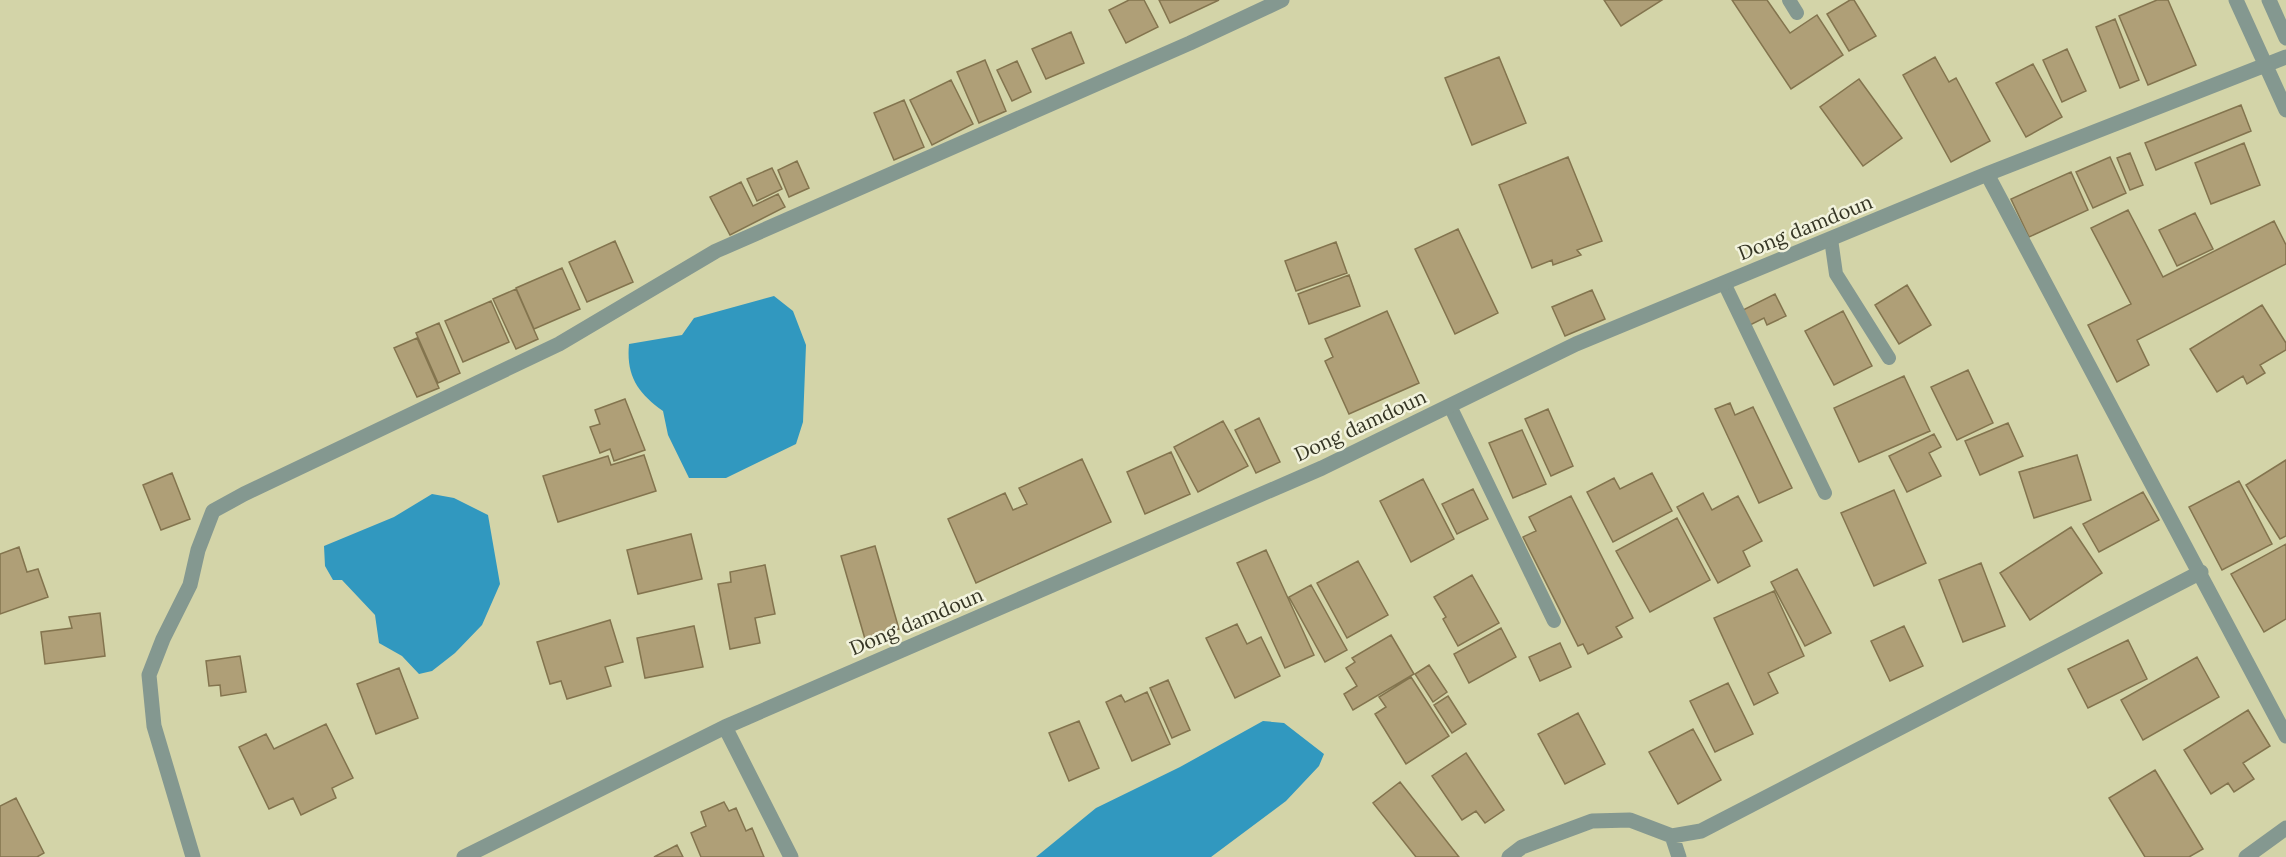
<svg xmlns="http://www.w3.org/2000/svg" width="2286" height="857" font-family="Lora,serif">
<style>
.water{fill:#3198bf}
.building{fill:#af9f77;stroke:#83744e;stroke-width:1.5}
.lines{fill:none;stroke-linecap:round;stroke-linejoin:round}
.service{stroke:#849890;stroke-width:14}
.minor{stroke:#849890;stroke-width:15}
.labels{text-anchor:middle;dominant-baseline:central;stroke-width:5;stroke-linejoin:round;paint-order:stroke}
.street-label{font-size:20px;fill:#353524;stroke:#f2f3dd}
</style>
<rect width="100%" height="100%" fill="#d3d4a8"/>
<path class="water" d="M774,296l19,15 13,34 -3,77 -7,22 -70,34h-37l-21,-43 -5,-24c-25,-18 -37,-35 -34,-67l53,-9 12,-17z
M432,494l22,4 34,17 12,69 -18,41 -27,28 -23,18 -13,3 -17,-18 -23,-13 -4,-28 -33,-35h-9l-8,-14 -1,-20 70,-29z
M1263,721l21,2 40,31 -5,12 -33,35 -75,56h-175l60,-49 84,-41z"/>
<path class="building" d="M1129,0h15l14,27 -32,16 -17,-33z
M1159,0h60l-49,23z
M1604,0h58l-41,26z
M1732,0h35l23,33 27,-18 26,40 -52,34z
M1850,0h4l22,36 -27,15 -22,-37z
M2157,0h11l28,65 -48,20 -29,-69z
M2115,19l24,61 -19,8 -24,-61z
M1071,32l13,31 -38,16 -14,-30z
M2067,49l19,42 -24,11 -19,-42z
M1499,57l27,66 -54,22 -27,-67z
M1935,57l14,25 7,-4 34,63 -39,21 -48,-87z
M985,60l21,51 -27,12 -22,-51z
M1017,61l14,31 -19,9 -15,-31z
M2033,64l29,53 -36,20 -30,-54z
M1859,79l43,59 -39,28 -43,-59z
M951,80l22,44 -41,21 -22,-45z
M904,100l20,47 -30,13 -20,-47z
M2241,105l10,26 -95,39 -11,-27z
M2244,143l16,42 -49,19 -16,-41z
M2130,153l13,32 -13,5 -13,-32z
M1568,157l34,84 -25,9 4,5 -28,10 -1,-5 -20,8 -33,-83z
M2110,157l16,36 -33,15 -17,-36z
M797,161l12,27 -20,9 -11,-27z
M772,168l10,21 -25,12 -10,-22z
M2071,172l17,38 -59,27 -18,-38z
M741,182l12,24 25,-12 7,13 -55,28 -20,-38z
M2128,210l35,67 111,-56 12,24v19l-149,76 12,25 -32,17 -29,-57 43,-21 -40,-76z
M2195,213l18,36 -36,17 -18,-36z
M1458,229l40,84 -43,21 -40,-85z
M615,241l18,41 -46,20 -18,-40z
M1336,242l11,31 -51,18 -11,-30z
M562,268l18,41 -46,20 -18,-41z
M1349,275l11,31 -51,18 -11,-30z
M1907,285l24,40 -32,19 -24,-39z
M516,289l22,50 -22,10 -23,-50z
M1592,290l13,29 -40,17 -13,-29z
M1775,294l11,22 -19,9 -3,-7 -14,7 -7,-15z
M491,301l18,41 -46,20 -18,-41z
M2262,305l24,38v7l-26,15 5,8 -18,11 -4,-8 -26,16 -27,-43z
M1387,311l32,72 -70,31 -24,-53 8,-4 -8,-18z
M1843,311l29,55 -38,19 -29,-54z
M439,323l21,50 -22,10 -22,-50z
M417,338l22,50 -22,9 -23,-49z
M1968,370l25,53 -36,17 -26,-53z
M1904,376l26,55 -71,31 -25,-54z
M625,399l20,51 -31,11 -4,-12 -10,4 -10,-26 10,-3 -5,-14z
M1730,403l5,12 18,-8 39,81 -33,15 -44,-94z
M1548,409l25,57 -22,10 -26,-57z
M1259,418l21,44 -24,11 -21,-43z
M1223,421l25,45 -50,26 -24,-45z
M2008,423l15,33 -43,19 -15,-34z
M1522,430l24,54 -33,14 -24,-55z
M1934,434l7,13 -12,6 12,23 -34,16 -18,-36z
M1171,452l19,42 -45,20 -18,-42z
M644,455l12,36 -98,31 -15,-46 65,-20 3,9z
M2077,455l14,45 -57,18 -15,-46z
M1082,459l29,63 -135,61 -28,-64 57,-26 8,17 14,-6 -8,-16z
M2286,460v76l-6,3 -34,-54z
M172,473l18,46 -29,11 -18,-45z
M1652,473l20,38 -59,31 -26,-50 27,-14 6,11z
M1423,479l31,60 -43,23 -31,-61z
M2239,481l33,63 -50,26 -33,-63z
M1473,489l15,30 -31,15 -15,-30z
M1894,490l32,73 -52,23 -33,-73z
M2143,492l16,28 -60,32 -16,-28z
M1703,493l9,17 26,-14 24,45 -19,10 7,15 -32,17 -41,-76z
M1571,496l62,122 -17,9 6,10 -34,17 -5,-10 -5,2 -55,-109 13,-6 -7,-14z
M1677,518l33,62 -60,32 -34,-61z
M2071,527l31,46 -72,47 -30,-47z
M691,534l11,45 -64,15 -11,-44z
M2286,544v75l-22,13 -33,-58z
M875,546l24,83 -34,10 -24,-83z
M19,547l8,25 11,-3 10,28 -48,17v-60z
M1266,550l48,105 -29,13 -48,-105z
M1358,561l30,54 -41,23 -30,-55z
M1981,563l24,63 -42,16 -24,-62z
M765,565l10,49 -20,4 5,25 -30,6 -12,-65 13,-2 -1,-10z
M1797,569l34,64 -26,13 -34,-64z
M1472,575l27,48 -41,23 -15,-27 3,-2 -12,-20z
M1311,585l36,65 -22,12 -36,-65z
M1774,591l30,65 -36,17 10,20 -24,12 -40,-87z
M100,613l5,43 -60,8 -4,-32 31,-4 -3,-11z
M610,620l13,42 -18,5 6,19 -44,13 -6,-18 -11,3 -13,-42z
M1237,624l10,20 14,-7 19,39 -45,22 -29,-60z
M694,626l9,41 -58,11 -8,-40z
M1904,626l19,40 -33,15 -19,-40z
M1501,628l15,29 -47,26 -15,-29z
M1391,635l23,39 -61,36 -9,-16 13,-8 -11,-18 9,-6 -3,-4z
M2128,640l19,39 -59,29 -20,-39z
M1560,643l11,24 -31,14 -11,-24z
M240,656l6,36 -25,4 -1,-11 -11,1 -3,-25z
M2197,657l22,40 -76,43 -22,-40z
M1429,665l18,27 -14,10 -18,-28z
M399,668l19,50 -42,16 -19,-50z
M1411,677l38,59 -43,28 -31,-50 11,-7 -7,-10z
M1168,680l22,50 -18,8 -22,-50z
M1728,683l25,51 -38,18 -25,-51z
M1147,692l23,52 -38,17 -26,-59 15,-7 4,7z
M1448,696l18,28 -14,9 -18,-28z
M2248,710l22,36 -27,17 11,16 -20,13 -6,-9 -17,11 -27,-44z
M1578,713l27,51 -40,20 -27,-50z
M1079,721l20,47 -30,13 -20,-48z
M326,724l27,54 -21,10 4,10 -35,17 -8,-17 -24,11 -30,-62 27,-13 8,15z
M1693,729l28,51 -43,24 -29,-52z
M1466,753l38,57 -19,13 -9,-12 -14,9 -30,-44z
M2155,770l48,79 -14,8h-44l-36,-59z
M1400,782l59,75h-43l-43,-54z
M16,798l28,55 -7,4h-37v-51z
M724,802l5,9 7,-3 10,23 6,-3 12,29h-63l-10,-24 15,-7 -5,-14z
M677,845l6,12h-29z"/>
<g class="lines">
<path class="service" d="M1789,0l8,13
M1831,239l5,35 53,84
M1724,283l101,210
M1450,406l104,215"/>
<path class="minor" d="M2236,0l50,110
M2269,0l17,38
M1987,174l299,562
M725,727l66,130
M1672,836l7,21
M193,857l-39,-131 -5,-51 14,-36 27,-54 8,-35 15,-39 31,-17 315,-150 157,-93 474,-208 92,-43
M464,857l261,-130 597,-259 254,-124 411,-170 299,-117
M1509,857l13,-10 70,-26 38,-1 42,16 29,-5 500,-259
M2246,857l40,-29"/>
</g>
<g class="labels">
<g class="street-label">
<text transform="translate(1805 227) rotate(-22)">Dong damdoun</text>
<text transform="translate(1360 425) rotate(-25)">Dong damdoun</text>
<text transform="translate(916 621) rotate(-23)">Dong damdoun</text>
</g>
</g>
</svg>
